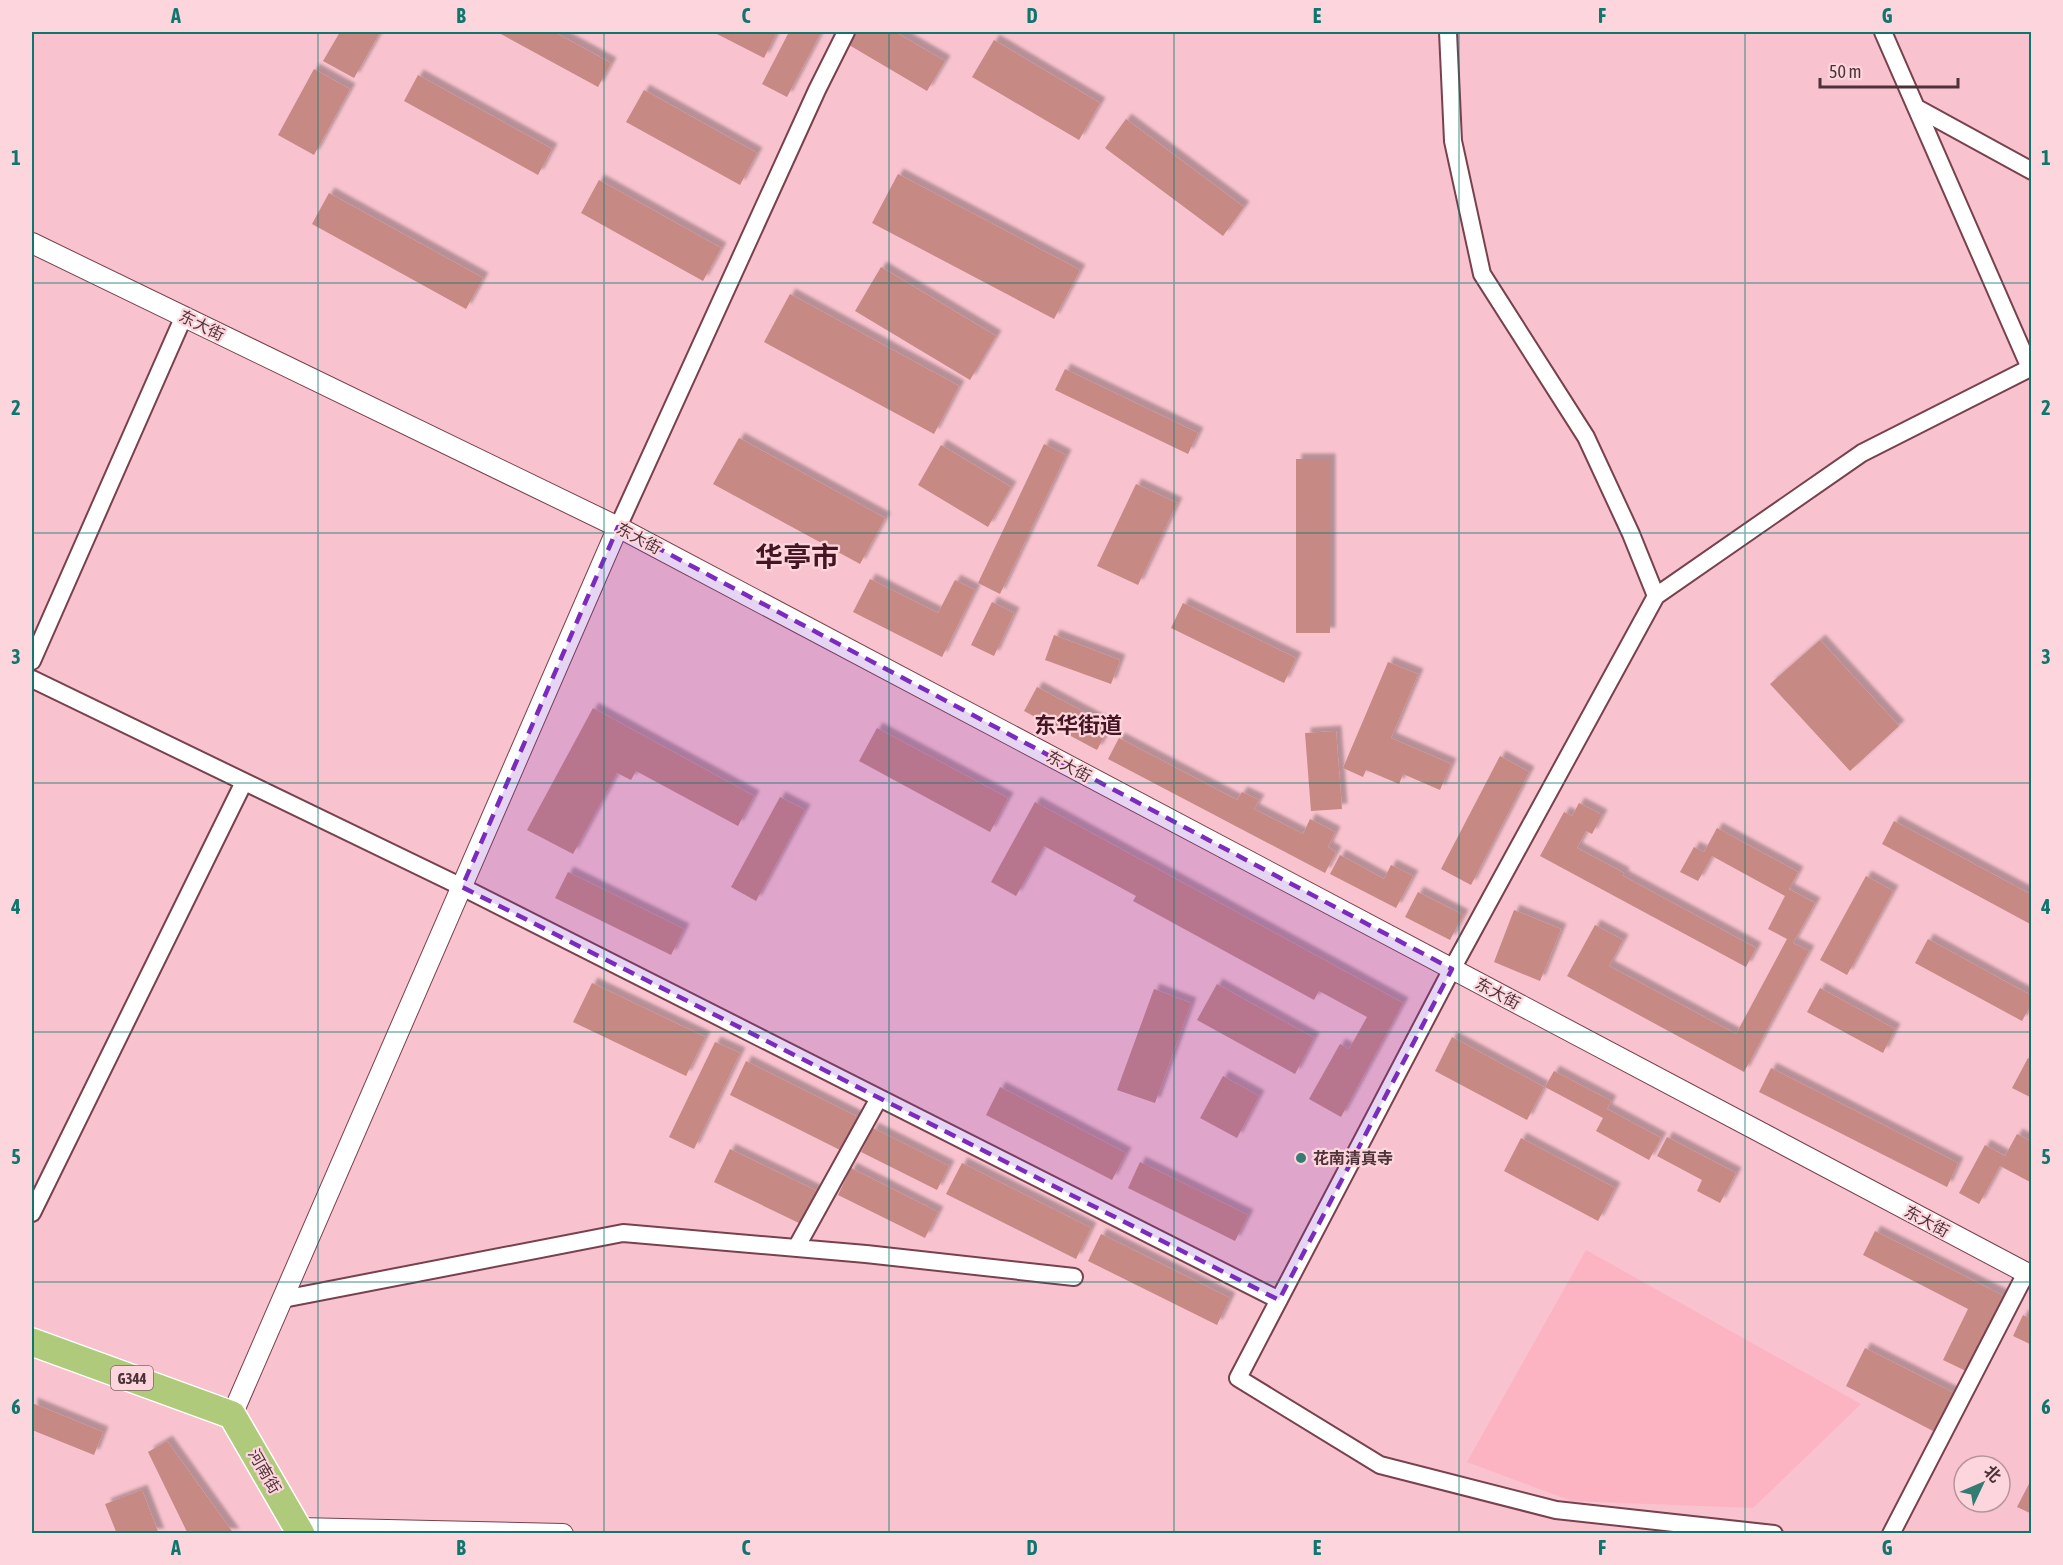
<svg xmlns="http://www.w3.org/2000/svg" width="2063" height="1565" font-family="'Asap Condensed','Noto Sans SC',sans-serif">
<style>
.built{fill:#fcb3c2}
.building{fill:#c78983;filter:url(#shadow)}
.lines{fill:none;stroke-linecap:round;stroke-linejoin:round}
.minor-casing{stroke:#78414e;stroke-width:20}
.tertiary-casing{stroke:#78414e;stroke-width:22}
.trunk-casing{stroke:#fff;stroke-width:30}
.minor{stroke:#fff;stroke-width:16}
.tertiary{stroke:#fff;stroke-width:20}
.trunk{stroke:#aeca7a;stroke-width:27}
.marked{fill:#7b2cbf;fill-opacity:0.2;stroke:#7b2cbf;stroke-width:4.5;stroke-dasharray:12 8;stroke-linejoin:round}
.grid{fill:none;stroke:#0f766e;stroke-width:1.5;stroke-opacity:0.55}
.poi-dot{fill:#347b73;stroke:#fdd5dc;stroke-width:2}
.labels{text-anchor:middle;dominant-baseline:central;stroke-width:4.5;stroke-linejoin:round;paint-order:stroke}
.shield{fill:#fdd5dc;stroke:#82646a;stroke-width:1.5}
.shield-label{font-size:15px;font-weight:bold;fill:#4d3339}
.street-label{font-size:16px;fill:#4d3339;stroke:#fdd5dc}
.poi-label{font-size:16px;font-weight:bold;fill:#4d3339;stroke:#fdd5dc;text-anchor:start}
.district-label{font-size:22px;font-weight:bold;fill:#461524;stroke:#fdd5dc}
.town-label{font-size:28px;font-weight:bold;fill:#461524;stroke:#fdd5dc}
.neatline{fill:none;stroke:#0f766e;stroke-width:2}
.grid-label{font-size:20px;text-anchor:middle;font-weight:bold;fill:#0f766e}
</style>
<defs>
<filter id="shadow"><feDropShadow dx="5.5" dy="-5.5" stdDeviation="1.5" flood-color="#0004"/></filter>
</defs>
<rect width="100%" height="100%" fill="#f8c3ce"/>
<path class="built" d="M1586,1250l275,154 -108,104 -181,-7 -105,-39z"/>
<path class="building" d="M340,32h40l-26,46 -31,-17z
M497,32h57l57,31 -13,24z
M713,32h64l-13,26z
M789,32h32l-34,65 -25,-13z
M850,32h45l50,29 -18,30 -83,-49z
M994,40l106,63 -21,37 -107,-63z
M314,69l36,20 -36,66 -36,-20z
M418,75l134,74 -14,26 -134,-74z
M644,90l113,63 -17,32 -114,-63z
M1126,119l118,88 -21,29 -118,-88z
M898,174l182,96 -26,49 -182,-96z
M599,180l122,68 -18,33 -122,-68z
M329,193l154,85 -17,31 -154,-85z
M881,267l115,69 -26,44 -115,-69z
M790,294l169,92 -25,48 -170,-92z
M1065,369l133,64 -10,21 -133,-64z
M739,438l146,80 -25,46 -147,-80z
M1044,444l22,11 -66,139 -22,-11z
M941,445l70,42 -23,40 -70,-42z
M1296,459h34v174h-34z
M1136,484l41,19 -39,82 -41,-19z
M870,579l68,34 17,-33 20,10 -33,67 -89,-45z
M992,602l22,11 -20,43 -23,-11z
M1183,603l113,55 -12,25 -113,-55z
M1054,635l66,25 -9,24 -66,-24z
M1820,640l79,86 -49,45 -80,-87z
M1388,662l30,12 -27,64 60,26 -11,26 -37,-16 -4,10 -33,-14 -3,7 -20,-9z
M1037,687l73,39 -13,24 -73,-39z
M593,708l161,88 -16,30 -102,-55 -5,9 -14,-7 -44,81 -46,-24z
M877,728l131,70 -18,34 -131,-71z
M1336,731l6,78 -31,2 -6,-78z
M1119,738l118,62 5,-8 17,8 -5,9 49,25 7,-15 25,13 -7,15 8,5 -11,21 -217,-114z
M1500,756l29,16 -58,113 -30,-16z
M780,797l25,13 -49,91 -25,-14z
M1035,802l368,201 -62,114 -32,-18 31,-55 9,5 18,-32 -48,-26 -5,9 -181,-99 3,-5 -92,-50 -28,50 -25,-14z
M1579,803l23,12 -10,19 -6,-3 -9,17 47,25 -1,3 133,72 -10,19 -206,-111 24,-44 8,4z
M1894,821l138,74v30l-150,-81z
M1717,828l81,44 -9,17 26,14 -22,40 16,8 -65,121 -177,-96 28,-51 28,15 -14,26 127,68 51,-95 -19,-10 17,-33 -73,-40 -14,25 -18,-9 14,-25 10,5z
M1340,855l44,24 7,-14 22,11 -17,32 -66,-34z
M568,872l116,57 -13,26 -116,-57z
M1866,876l27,15 -46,84 -27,-15z
M1418,892l45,23 -13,25 -45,-23z
M1514,910l47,19 -21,52 -46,-19z
M1928,939l104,57v7l-10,18 -107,-58z
M592,983l113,54 -19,39 -113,-54z
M1217,984l97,54 -19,36 -98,-54z
M1820,988l75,41 -12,24 -76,-41z
M1154,989l37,14 -36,100 -38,-13z
M1452,1037l92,50 -17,33 -92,-49z
M715,1042l25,11 -46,96 -25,-12z
M2028,1058l4,2v38l-20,-10z
M746,1061l114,57 -16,34 -114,-57z
M1771,1068l187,95 -11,24 -188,-95z
M1554,1071l57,30 -4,8 54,29 -12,22 -53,-29 7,-13 -58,-31z
M1223,1076l36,20 -22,42 -37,-20z
M1000,1087l126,66 -14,27 -126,-65z
M873,1128l76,38 -12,24 -76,-38z
M2017,1134l15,8v41l-32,-17 -21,38 -20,-11 26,-48 20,11z
M1667,1137l69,36 -16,30 -23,-12 5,-11 -45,-24z
M1521,1138l94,50 -17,33 -94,-50z
M730,1149l87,42 -16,33 -87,-42z
M1140,1162l108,53 -13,26 -107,-53z
M962,1163l129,65 -15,31 -130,-65z
M851,1168l87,44 -13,26 -87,-43z
M1875,1231l131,66 -38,75 -25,-12 25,-51 -105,-54z
M1101,1234l129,64 -13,27 -129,-64z
M2023,1315l9,5v25l-19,-9z
M1865,1348l91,46 -19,39 -91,-47z
M32,1403l71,29 -9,23 -62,-25z
M167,1441l67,93h-46l-40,-82z
M2032,1478v36l-15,-7z
M142,1490l17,44h-42l-12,-30z"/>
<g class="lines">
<defs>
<path id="minor" d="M1448,32l5,109 29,133 104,163 45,97 25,62
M1883,32l147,336
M1917,108l115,63
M618,527l199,-437 29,-58
M32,661l152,-345
M32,679l430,208 817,413
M32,1213l212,-431
M796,1248l83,-150
M283,1299l340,-66 243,21 208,23
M1774,1534l-218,-24 -176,-45 -142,-87 214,-409 204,-373 206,-143 170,-86
M1891,1534l135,-261"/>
<path id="tertiary" d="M32,243l586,284 1414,749
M232,1415l386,-888
M298,1528l265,6"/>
<path id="trunk" d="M32,1342l200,73 69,119"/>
</defs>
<use href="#minor" class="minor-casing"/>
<use href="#tertiary" class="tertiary-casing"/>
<use href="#trunk" class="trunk-casing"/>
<use href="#minor" class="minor"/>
<use href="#tertiary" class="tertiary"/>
<use href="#trunk" class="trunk"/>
</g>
<path class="marked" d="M618,527l834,442 -173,331 -817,-413z"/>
<path class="grid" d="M318,32v1502M604,32v1502M889,32v1502M1174,32v1502M1459,32v1502M1745,32v1502M32,283h2000M32,533h2000M32,783h2000M32,1032h2000M32,1282h2000"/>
<circle class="poi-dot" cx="1301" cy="1158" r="6"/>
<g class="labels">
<rect class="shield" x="111" y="1366" width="42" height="24" rx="4.5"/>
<g class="shield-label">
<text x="132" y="1378">G344</text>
</g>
<g class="street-label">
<text transform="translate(202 325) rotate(26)">东大街</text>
<text transform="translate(639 538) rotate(28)">东大街</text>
<text transform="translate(1069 766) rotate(28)">东大街</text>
<text transform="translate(1498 993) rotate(28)">东大街</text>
<text transform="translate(1927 1221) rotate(28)">东大街</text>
<text transform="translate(265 1471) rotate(60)">河南街</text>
</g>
<g class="poi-label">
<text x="1313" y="1158">花南清真寺</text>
</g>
<g class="district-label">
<text x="1078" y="725">东华街道</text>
</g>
<g class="town-label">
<text x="797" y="557">华亭市</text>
</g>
</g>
<rect width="2063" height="1565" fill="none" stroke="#fdd5dc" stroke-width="66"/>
<g transform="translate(1982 1484) rotate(46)"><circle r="28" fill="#fdd5dc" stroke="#b7949b" stroke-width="1.5"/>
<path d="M0-4.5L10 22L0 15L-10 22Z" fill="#347b73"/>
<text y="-9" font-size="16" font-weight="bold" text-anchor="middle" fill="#4d3339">北</text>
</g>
<path d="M1820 78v9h138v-9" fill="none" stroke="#4d3339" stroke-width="3"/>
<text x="1829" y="78" font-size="18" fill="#4d3339" stroke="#fdd5dc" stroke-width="4.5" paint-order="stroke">50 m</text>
<rect x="33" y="33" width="1997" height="1499" class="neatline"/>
<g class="grid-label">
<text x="176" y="23">A</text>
<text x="461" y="23">B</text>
<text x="746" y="23">C</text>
<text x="1032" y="23">D</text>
<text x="1317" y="23">E</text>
<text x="1602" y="23">F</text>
<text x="1887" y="23">G</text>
<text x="16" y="165">1</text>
<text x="2046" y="165">1</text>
<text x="16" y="415">2</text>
<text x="2046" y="415">2</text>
<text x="16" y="664">3</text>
<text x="2046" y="664">3</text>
<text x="16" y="914">4</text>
<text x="2046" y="914">4</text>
<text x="16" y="1164">5</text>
<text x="2046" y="1164">5</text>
<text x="16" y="1414">6</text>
<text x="2046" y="1414">6</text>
<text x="176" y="1555">A</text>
<text x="461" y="1555">B</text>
<text x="746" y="1555">C</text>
<text x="1032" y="1555">D</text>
<text x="1317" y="1555">E</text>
<text x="1602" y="1555">F</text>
<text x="1887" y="1555">G</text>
</g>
</svg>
